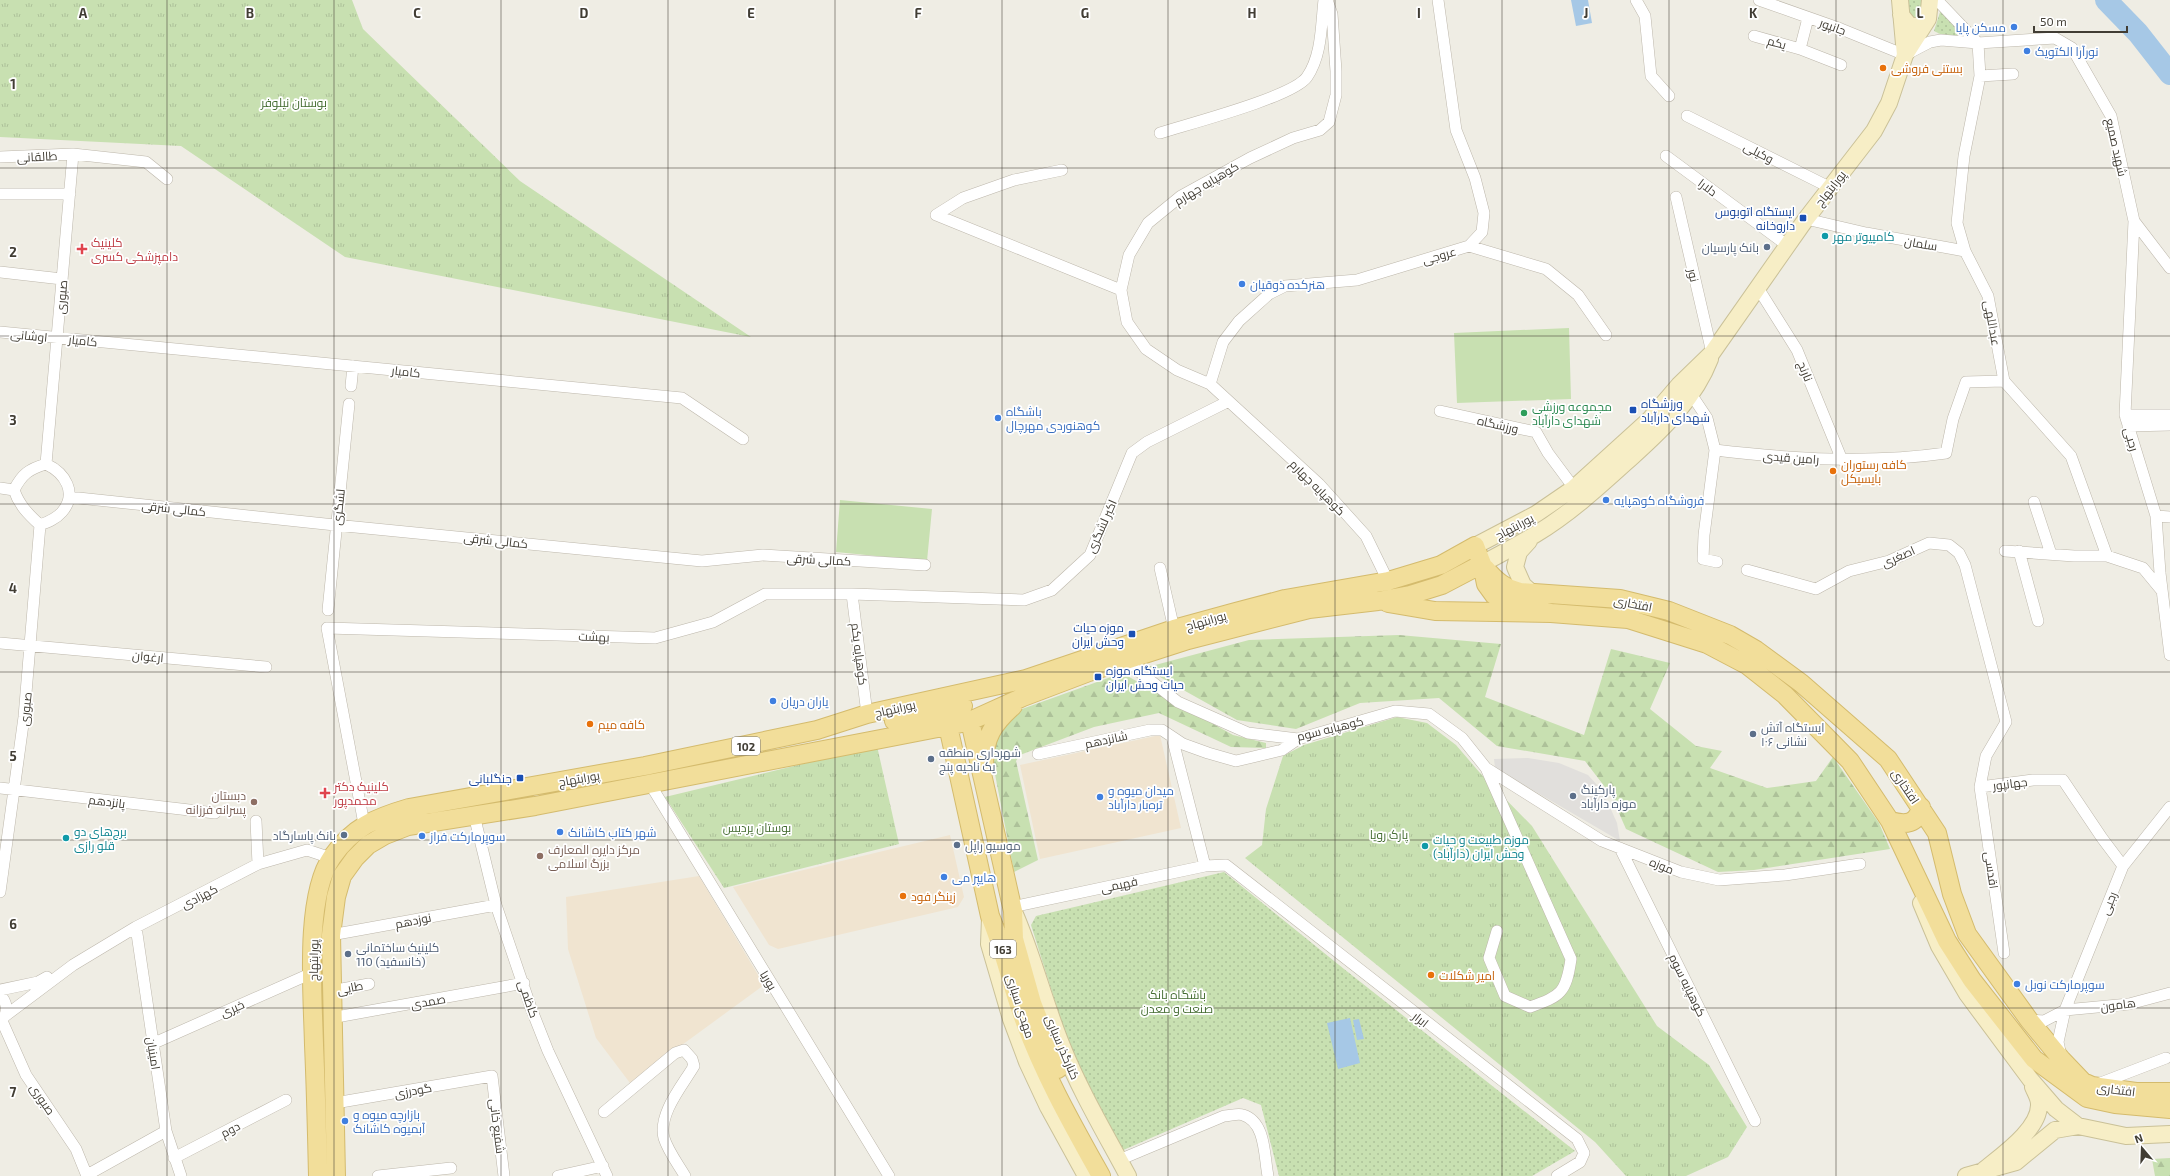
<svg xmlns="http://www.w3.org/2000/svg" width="2170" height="1176" font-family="'Exo 2',Cairo,sans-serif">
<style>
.commercial{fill:#f0e4d0}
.grass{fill:url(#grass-dots)}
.forest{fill:url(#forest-firs)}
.park{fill:url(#park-tufts)}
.pitch{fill:#c8e0b1}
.parking{fill:#e1dfdc}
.water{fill:#a6c8e6}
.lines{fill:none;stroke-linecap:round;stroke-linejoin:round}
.river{stroke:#a6c8e6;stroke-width:22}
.minor-casing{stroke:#bdb7ab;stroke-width:12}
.secondary-casing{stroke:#cac198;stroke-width:18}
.primary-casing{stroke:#d4bb6d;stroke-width:20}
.minor{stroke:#fff;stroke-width:11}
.secondary{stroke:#f7eec6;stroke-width:16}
.primary{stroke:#f2de9a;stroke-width:18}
.grid{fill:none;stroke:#413d34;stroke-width:1;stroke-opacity:0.55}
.shop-dot{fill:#3f7fe0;stroke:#fff;stroke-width:1.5}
.food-dot{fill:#e8710a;stroke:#fff;stroke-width:1.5}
.transit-dot{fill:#1a4fb4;stroke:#fff;stroke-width:1.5}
.culture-dot{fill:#0f9aa8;stroke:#fff;stroke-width:1.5}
.service-dot{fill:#5c6f8a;stroke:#fff;stroke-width:1.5}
.health-dot{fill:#e0444e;stroke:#fff;stroke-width:1.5}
.leisure-dot{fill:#2e9e5b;stroke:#fff;stroke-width:1.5}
.education-dot{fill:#8d6e63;stroke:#fff;stroke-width:1.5}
.labels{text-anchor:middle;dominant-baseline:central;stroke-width:3.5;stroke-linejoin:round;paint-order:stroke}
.shield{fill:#fff;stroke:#7a7771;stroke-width:1}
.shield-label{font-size:11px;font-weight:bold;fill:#413d34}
.street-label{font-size:12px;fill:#413d34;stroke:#fff}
.shop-label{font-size:12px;fill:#366cbe;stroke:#fff;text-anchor:start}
.food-label{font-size:12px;fill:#c56008;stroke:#fff;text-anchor:start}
.park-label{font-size:12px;fill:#426b2f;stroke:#fff}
.transit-label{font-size:12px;fill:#164399;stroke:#fff;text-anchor:end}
.culture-label{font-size:12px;fill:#0d838f;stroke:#fff;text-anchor:start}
.health-label{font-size:12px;fill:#be3a42;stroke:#fff;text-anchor:start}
.service-label{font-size:12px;fill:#4e5e75;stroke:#fff;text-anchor:start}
.leisure-label{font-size:12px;fill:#27864d;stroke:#fff;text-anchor:start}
.education-label{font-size:12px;fill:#785e54;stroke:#fff;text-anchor:end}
.grid-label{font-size:13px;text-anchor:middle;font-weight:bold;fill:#413d34;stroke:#fff;stroke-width:3.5;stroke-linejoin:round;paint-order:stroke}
</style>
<defs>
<pattern id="grass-dots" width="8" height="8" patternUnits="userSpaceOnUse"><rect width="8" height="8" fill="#c8e0b1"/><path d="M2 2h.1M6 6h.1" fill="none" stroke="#adc199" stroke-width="1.8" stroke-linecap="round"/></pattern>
<pattern id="forest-firs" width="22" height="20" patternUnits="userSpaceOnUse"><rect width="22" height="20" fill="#c8e0b1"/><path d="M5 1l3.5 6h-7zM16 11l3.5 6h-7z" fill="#adc199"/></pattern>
<pattern id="park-tufts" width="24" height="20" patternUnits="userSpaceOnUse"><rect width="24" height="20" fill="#c8e0b1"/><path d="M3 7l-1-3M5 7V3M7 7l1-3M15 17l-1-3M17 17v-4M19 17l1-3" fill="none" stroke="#adc199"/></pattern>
</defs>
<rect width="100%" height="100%" fill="#efede4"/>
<path class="commercial" d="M1160,735l21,93 -141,31 -20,-94z
M950,835l14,62 -6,10 -180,42 -9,-4 -36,-58z
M699,876l65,109 -134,98 -34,-45 -28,-89 -2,-52z"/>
<path class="grass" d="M1907,0h18l2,11 -9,10 -9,-5z
M1941,9l12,13 5,16 -14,-2 -10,-5z
M1224,872l120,97 231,182 -43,25h-253l-18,-71 -18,-7 -122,53 -50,-99 -40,-127 5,-9z"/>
<path class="forest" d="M1399,635l102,9 -16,53 99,38 27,-86 59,14 -20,46 46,37 26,5 -12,17 57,20 49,-7 17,-24 46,66 11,26 -136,21 -36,2 -92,-43 -15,-34 -26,-34 -88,-15 -58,-48 -79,5 -64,26 -59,-9 -93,-52 105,-28z
M1122,673l111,62 33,8v5l-35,-1 -72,-34 -65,14 -74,28 -4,6 22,99 -24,12 -21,-108v-28l29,-27z
M2170,1158v18h-15l-3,-17z"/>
<path class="park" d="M0,0h352l11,29 157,152 231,156 -406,-80 -164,-111 -181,-9z
M1397,717l30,6 29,22 24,28 52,53 125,200 52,39 38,62 -19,30 -42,19h-60l-31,-34 -350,-284 17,-13 4,-36 17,-53 21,-11z
M877,746l22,98 -175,44 -59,-91z"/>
<path class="pitch" d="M1569,328l2,71 -114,4 -3,-70z
M840,500l92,9 -5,52 -91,-9z"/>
<path class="parking" d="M1528,758l31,5 29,12 11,12 10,18 8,18 3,18 -125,-73 -1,-9z"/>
<path class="water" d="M1571,0h17l4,23 -16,3z
M1350,1018l10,45 -22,6 -11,-46z
M1359,1019l5,20 -7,1 -4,-20z"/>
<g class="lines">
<path class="river" d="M2106,0l32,33 32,41"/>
<defs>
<path id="minor" d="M1327,0l5,14 4,57v24l-7,27 -9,8 -27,8 -43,20 -69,38 -33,27 -19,32 -8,35 6,32 19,27 31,21 33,14 109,100 47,52 22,45
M1636,0l9,16 6,60 18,20
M1759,0l82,29 64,26 25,-13 11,-2 37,3 77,-5 17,10 39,68 23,105 36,47
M1937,0l41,43
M1754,36l46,13 41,16
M1978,43l2,33 -16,80 -7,67 8,28 23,45 16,85 67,75 36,100
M1800,49l8,-31
M1980,76l33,-2
M1687,116l144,72
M1160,133c28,-9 133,-36 147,-56 15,-22 14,-51 17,-77
M1666,156l122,90
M0,157l73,-3 73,8 21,17
M1062,170l-48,10 -51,18 -27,17 185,75
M0,194h70
M1676,197l36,156
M1806,219l60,14 99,18
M2134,221l-9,194 31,101 4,57 10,82
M1469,246l77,23 32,26 28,40
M0,272l62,7
M1758,288l39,62 45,110
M0,332l682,66 61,41
M1210,384l13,-42 16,-21 30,-27 16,-8 72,-6 112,-34 13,-14 2,-19 -9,-35 -19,-48 -18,-130
M351,386l2,-20
M1691,394l16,24 8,32 -11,85 -1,24 14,3
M1440,411l96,21 12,21 26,35
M2125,415h45
M2128,426l42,-1
M1715,450c77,9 154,14 231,3l7,-34 13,-37 38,-1
M46,464l27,-310
M46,464c19,9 32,29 16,48 -6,7 -14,10 -22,13 -12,-11 -21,-20 -26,-35 8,-16 15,-21 32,-26z
M0,488l14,2
M69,497l266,28 367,36 61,-6 162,10
M2034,502l17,52
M2156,516l14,1
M2005,551l69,5h33l36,12 19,23
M2019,551l19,70
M1160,568l14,61
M1747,570l69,19 33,-18 40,-10 40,-18 20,2 10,8 6,12 41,157 -20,34 -6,31 53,-7h30l39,58 21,28
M852,594l15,120
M328,610l21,-206
M0,643l266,24
M1124,660l54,42 70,31 50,6 97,-28 34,3 33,24 24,30 85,191c-5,34 -10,37 -41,48l-25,-11 -16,-38 8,-27
M1172,737l33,129
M1038,754l112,-24h12l21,14 25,9 28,8 46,-11 16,-11
M1486,768l116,73 79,31 38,8 66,-5 75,-11
M650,784l239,392
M1980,787l24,166
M0,788l215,25
M474,815l22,90 35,103 17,43 59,125
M256,821l2,43
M364,824l-37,-196 328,10 58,-16 52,-28h87l172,6 28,-10 38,-35 42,-102 15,-11 80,-40
M1620,848l135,273
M0,892l24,-175 16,-192
M1012,907l193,-41 21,-1 351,274 7,14 -4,9 -23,14
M136,927l30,204 15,45
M331,935l165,-30
M0,990l38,-8 9,-5
M331,991l38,-7
M0,995c7,7 8,16 3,24
M5,1016l68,-51 63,-38 122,-63 49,-14 24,8
M331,1018l193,-35
M2029,1020l15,1 21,-11 64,-6 41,-11
M2,1021l24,54 50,74 11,27
M152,1044l160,-71
M2061,1056l-3,-14 7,-32 58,-144 47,-59
M2098,1084l68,-26
M335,1103l157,-27 12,100
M604,1112l71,-59 9,-3 8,9 2,7c-12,20 -36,48 -30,72 4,13 14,26 21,38
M174,1158l112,-58
M1119,1160l105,-44c6,0 14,-3 19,-1 23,7 21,41 25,61
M87,1175l79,-44
M378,1176l73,-8
M558,1176l45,-10"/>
<path id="secondary" d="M1900,0l5,55
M1901,15l9,11h11l7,-7 2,-19
M1529,541l-10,11 -4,15 8,18 9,8
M1475,546l61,-32 38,-26 75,-68 30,-35 33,-32 94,-134 68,-88 15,-28 16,-48 23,-36
M1482,564c18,-10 36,-19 54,-30 35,-21 66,-50 97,-78 31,-28 62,-58 77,-97
M1921,903l18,43 28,48 63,85 26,30 22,17 48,10 44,-2
M1014,912c19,43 30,90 48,134 18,45 43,87 66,130
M990,918l-1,26 22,75 16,43 21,45 38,69
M1984,1170c18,-15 56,-41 55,-66 0,-6 -4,-12 -6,-17
M1966,1176l50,-14 39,-32 23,-4"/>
<path id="primary" d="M1485,568c11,13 19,20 35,24l100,7 49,12 61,24 26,15 45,33 87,76 49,74 15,61 15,40 62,86 33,40 21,22 9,4 44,6h34
M1388,603l47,8 116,2 77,6 79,25 40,21 38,30 65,66 40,60 57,120 25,39 62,79 53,39 28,6 55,5
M954,709l-6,17 42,190c14,33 21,68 33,101 20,56 49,107 78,159
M894,721l69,-15
M970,721l43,190 1,28 18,64 26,66
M984,765c0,-28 9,-41 29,-59
M1890,821c15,4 27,4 31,-14
M318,1176c-1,-44 -2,-87 -4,-131 -1,-48 -10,-148 18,-188 21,-30 43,-39 77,-49l236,-42 172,-36 50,-16 159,-35 148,-50 62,-17 49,-13 103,-18 53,-16 34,-19 7,18 4,20 8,11 10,7 47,11
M336,1176l-5,-241 5,-38 6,-21 13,-18 13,-13 17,-10 23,-9 127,-20 413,-80 22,-5 53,-24 66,-25 99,-32 121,-31 69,-8 32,-6 32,-10 40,-21"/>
</defs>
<use href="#minor" class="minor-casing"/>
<use href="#secondary" class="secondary-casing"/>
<use href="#primary" class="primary-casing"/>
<use href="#minor" class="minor"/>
<use href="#secondary" class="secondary"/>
<use href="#primary" class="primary"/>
</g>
<path class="grid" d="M167,0v1176M334,0v1176M501,0v1176M668,0v1176M835,0v1176M1002,0v1176M1168,0v1176M1335,0v1176M1502,0v1176M1669,0v1176M1836,0v1176M2003,0v1176M0,168h2170M0,336h2170M0,504h2170M0,672h2170M0,840h2170M0,1008h2170"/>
<g class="shop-dot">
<circle cx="2014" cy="27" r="4"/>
<circle cx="2027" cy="51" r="4"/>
<circle cx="1242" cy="284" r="4"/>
<circle cx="998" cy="418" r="4"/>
<circle cx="1606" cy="500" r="4"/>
<circle cx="773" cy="701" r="4"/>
<circle cx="1100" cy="797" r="4"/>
<circle cx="560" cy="832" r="4"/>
<circle cx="422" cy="836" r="4"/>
<circle cx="944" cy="877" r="4"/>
<circle cx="2017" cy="984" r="4"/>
<circle cx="345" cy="1121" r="4"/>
</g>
<g class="food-dot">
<circle cx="1883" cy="68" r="4"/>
<circle cx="1833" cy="471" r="4"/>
<circle cx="590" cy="724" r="4"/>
<circle cx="903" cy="896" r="4"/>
<circle cx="1431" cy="975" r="4"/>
</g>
<g class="transit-dot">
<rect x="1799" y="214" width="8" height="8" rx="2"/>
<rect x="1629" y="406" width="8" height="8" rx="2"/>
<rect x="1128" y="630" width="8" height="8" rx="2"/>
<rect x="1094" y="673" width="8" height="8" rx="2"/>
<rect x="516" y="774" width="8" height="8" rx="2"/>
</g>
<g class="culture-dot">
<circle cx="1825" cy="236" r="4"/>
<circle cx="66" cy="838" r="4"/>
<circle cx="1425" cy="846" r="4"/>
</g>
<g class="service-dot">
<circle cx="1767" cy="247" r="4"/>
<circle cx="1753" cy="734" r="4"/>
<circle cx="931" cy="759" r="4"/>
<circle cx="1573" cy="796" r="4"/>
<circle cx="344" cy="835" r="4"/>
<circle cx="957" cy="845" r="4"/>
<circle cx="348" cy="954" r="4"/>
</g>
<g class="health-dot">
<path d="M80 243h4v4h4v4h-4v4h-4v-4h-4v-4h4z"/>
<path d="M323 787h4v4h4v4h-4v4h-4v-4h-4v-4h4z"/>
</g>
<circle class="leisure-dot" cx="1524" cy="413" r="4"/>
<g class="education-dot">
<circle cx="254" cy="802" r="4"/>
<circle cx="540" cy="856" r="4"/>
</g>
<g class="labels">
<g class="shield">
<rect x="732" y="737" width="28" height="18" rx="3"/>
<rect x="990" y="940" width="26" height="18" rx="3"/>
</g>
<g class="shield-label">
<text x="746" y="746">102</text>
<text x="1003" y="949">163</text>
</g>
<g class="street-label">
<text transform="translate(1833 26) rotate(20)">جانپور</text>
<text transform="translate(1777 42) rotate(16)">یکم</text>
<text transform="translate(2117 147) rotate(77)">شهید صمیع</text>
<text transform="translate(1759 152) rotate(27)">وکیلی</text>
<text transform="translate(37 156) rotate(-3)">طالقانی</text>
<text transform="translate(1206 183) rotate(-31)">کوهپایه چهارم</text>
<text transform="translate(1708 187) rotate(37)">دلارا</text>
<text transform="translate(1830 188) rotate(-52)">پورابتهاج</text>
<text transform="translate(1921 243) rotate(10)">سلمان</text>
<text transform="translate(1439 255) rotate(-16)">عروجی</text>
<text transform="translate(1694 275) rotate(77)">نور</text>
<text transform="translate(61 297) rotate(-85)">صبوری</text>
<text transform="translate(1993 323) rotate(80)">عبداللهی</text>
<text transform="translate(29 335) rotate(6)">اوشانی</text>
<text transform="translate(83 340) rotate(6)">کامیار</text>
<text transform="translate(406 371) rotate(6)">کامیار</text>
<text transform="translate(1806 371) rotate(68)">نارنج</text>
<text transform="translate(1498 424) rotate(13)">ورزشگاه</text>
<text transform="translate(2132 439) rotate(73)">رجبی</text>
<text transform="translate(1791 457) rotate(4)">رامین قیدی</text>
<text transform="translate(1318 487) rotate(45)">کوهپایه چهارم</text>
<text transform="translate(338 507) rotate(-84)">لشگری</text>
<text transform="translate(174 508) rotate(6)">کمالی شرقی</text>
<text transform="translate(1101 526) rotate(-66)">اکبر لشگری</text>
<text transform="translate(1514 526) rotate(-28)">پورابتهاج</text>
<text transform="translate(496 540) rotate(6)">کمالی شرقی</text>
<text transform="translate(1898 556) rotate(-24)">اصغری</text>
<text transform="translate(819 559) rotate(3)">کمالی شرقی</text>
<text transform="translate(1633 603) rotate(11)">افتخاری</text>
<text transform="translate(1206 620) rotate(-16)">پورابتهاج</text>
<text transform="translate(594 636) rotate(2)">بهشت</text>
<text transform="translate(860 654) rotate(83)">کوهپایه یکم</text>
<text transform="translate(148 656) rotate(5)">ارغوان</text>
<text transform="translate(895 708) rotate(-13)">پورابتهاج</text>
<text transform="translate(25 709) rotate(-84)">صبوری</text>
<text transform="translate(1330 728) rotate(-14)">کوهپایه سوم</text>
<text transform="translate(1106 739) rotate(-12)">شانزدهم</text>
<text transform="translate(579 778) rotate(-10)">پورابتهاج</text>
<text transform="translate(2010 783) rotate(-7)">جهانپور</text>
<text transform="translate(1906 786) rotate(56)">افتخاری</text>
<text transform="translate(107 801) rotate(7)">پانزدهم</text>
<text transform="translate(1662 865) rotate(22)">موزه</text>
<text transform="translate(1992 870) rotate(82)">اقدسی</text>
<text transform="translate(1119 884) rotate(-12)">فهیمی</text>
<text transform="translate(199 896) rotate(-27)">کهزادی</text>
<text transform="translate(2108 903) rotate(-68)">رجبی</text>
<text transform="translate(413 920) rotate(-11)">نوزدهم</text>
<text transform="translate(313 960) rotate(-89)">پورابتهاج</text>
<text transform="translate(769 980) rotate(59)">پوریا</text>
<text transform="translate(1688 985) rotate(64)">کوهپایه سوم</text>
<text transform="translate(350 987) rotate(-11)">طایی</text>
<text transform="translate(529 999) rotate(71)">کاظمی</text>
<text transform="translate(428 1001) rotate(-10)">صمدی</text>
<text transform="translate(2118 1004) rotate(-7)">هامون</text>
<text transform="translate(1021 1006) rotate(72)">مهدی سباری</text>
<text transform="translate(232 1008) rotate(-24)">خیری</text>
<text transform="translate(1421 1019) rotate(38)">ابرار</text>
<text transform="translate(1063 1047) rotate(67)">کنارگذر سباری</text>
<text transform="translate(154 1053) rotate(81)">امینیان</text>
<text transform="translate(2116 1089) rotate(7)">افتخاری</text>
<text transform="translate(413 1090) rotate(-10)">گودرزی</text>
<text transform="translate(43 1099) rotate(56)">صبوری</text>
<text transform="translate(498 1126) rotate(83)">شفیع خانی</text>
<text transform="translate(230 1129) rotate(-28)">دوم</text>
</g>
<g class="shop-label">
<text x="2006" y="27" text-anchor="end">مسکن پایا</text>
<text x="2035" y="51">نورآرا الکتویک</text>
<text x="1250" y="284">هنرکده ذوقیان</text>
<text x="1006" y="411">باشگاه<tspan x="1006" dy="14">کوهنوردی مهرچال</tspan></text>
<text x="1614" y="500">فروشگاه کوهپایه</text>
<text x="781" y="701">یاران دریان</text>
<text x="1108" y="790">میدان میوه و<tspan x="1108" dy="14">تره‌بار دارآباد</tspan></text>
<text x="568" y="832">شهر کتاب کاشانک</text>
<text x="430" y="836">سوپرمارکت فراز</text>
<text x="952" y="877">هایپر می</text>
<text x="2025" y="984">سوپرمارکت نوبل</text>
<text x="353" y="1114">بازارچه میوه و<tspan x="353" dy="14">آبمیوه کاشانک</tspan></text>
</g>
<g class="food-label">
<text x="1891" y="68">بستنی فروشی</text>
<text x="1841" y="464">کافه رستوران<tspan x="1841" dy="14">بایسیکل</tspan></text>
<text x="598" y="724">کافه میم</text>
<text x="911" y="896">زینگر فود</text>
<text x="1439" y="975">امیر شکلات</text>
</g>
<g class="park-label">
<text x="294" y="102">بوستان نیلوفر</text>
<text x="757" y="827">بوستان پردیس</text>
<text x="1389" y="834">پارک رویا</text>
<text x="1177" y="994">باشگاه بانک<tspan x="1177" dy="14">صنعت و معدن</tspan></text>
</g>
<g class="transit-label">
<text x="1795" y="211">ایستگاه اتوبوس<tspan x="1795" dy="14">داروخانه</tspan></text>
<text x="1641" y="403" text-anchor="start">ورزشگاه<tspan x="1641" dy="14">شهدای دارآباد</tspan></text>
<text x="1124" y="627">موزه حیات<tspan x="1124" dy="14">وحش ایران</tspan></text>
<text x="1106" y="670" text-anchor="start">ایستگاه موزه<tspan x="1106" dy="14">حیات وحش ایران</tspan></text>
<text x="512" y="778">جنگلبانی</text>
</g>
<g class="culture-label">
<text x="1833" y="236">کامپیوتر مهر</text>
<text x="74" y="831">برج‌های دو<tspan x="74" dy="14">قلو رازی</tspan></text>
<text x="1433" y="839">موزه طبیعت و حیات<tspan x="1433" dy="14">وحش ایران (دارآباد)</tspan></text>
</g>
<g class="health-label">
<text x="91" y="242">کلینیک<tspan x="91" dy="14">دامپزشکی کسری</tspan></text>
<text x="334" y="786">کلینیک دکتر<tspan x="334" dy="14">محمدپور</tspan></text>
</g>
<g class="service-label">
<text x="1759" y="247" text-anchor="end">بانک پارسیان</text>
<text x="1761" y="727">ایستگاه آتش<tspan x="1761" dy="14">نشانی ۱۰۶</tspan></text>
<text x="939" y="752">شهرداری منطقه<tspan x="939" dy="14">یک ناحیه پنج</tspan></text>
<text x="1581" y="789">پارکینگ<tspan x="1581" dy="14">موزه دارآباد</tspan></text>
<text x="336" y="835" text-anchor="end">بانک پاسارگاد</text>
<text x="965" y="845">موسیو راپل</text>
<text x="356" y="947">کلینیک ساختمانی<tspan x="356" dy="14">110 (خانسفید)</tspan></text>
</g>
<g class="leisure-label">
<text x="1532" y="406">مجموعه ورزشی<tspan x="1532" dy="14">شهدای دارآباد</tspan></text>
</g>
<g class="education-label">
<text x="246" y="795">دبستان<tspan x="246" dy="14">پسرانه فرزانه</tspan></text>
<text x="548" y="849" text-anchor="start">مرکز دایره المعارف<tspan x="548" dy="14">بزرگ اسلامی</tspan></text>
</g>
</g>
<g class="grid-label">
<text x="83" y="18">A</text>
<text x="250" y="18">B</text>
<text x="417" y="18">C</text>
<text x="584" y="18">D</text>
<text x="751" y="18">E</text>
<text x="918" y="18">F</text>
<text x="1085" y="18">G</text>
<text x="1252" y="18">H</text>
<text x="1419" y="18">I</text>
<text x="1586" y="18">J</text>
<text x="1753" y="18">K</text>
<text x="1920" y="18">L</text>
<text x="13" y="89">1</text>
<text x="13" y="257">2</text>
<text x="13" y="425">3</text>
<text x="13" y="593">4</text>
<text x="13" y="761">5</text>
<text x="13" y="929">6</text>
<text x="13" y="1097">7</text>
</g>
<g transform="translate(2142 1148) rotate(341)" stroke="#ffffff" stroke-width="3" paint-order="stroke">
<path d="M0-3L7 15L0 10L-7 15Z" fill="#413d34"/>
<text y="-6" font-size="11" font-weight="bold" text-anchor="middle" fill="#413d34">N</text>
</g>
<path d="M2034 26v6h93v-6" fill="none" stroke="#413d34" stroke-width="2"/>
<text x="2040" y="26" font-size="12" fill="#413d34" stroke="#ffffff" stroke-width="3" paint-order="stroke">50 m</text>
</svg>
